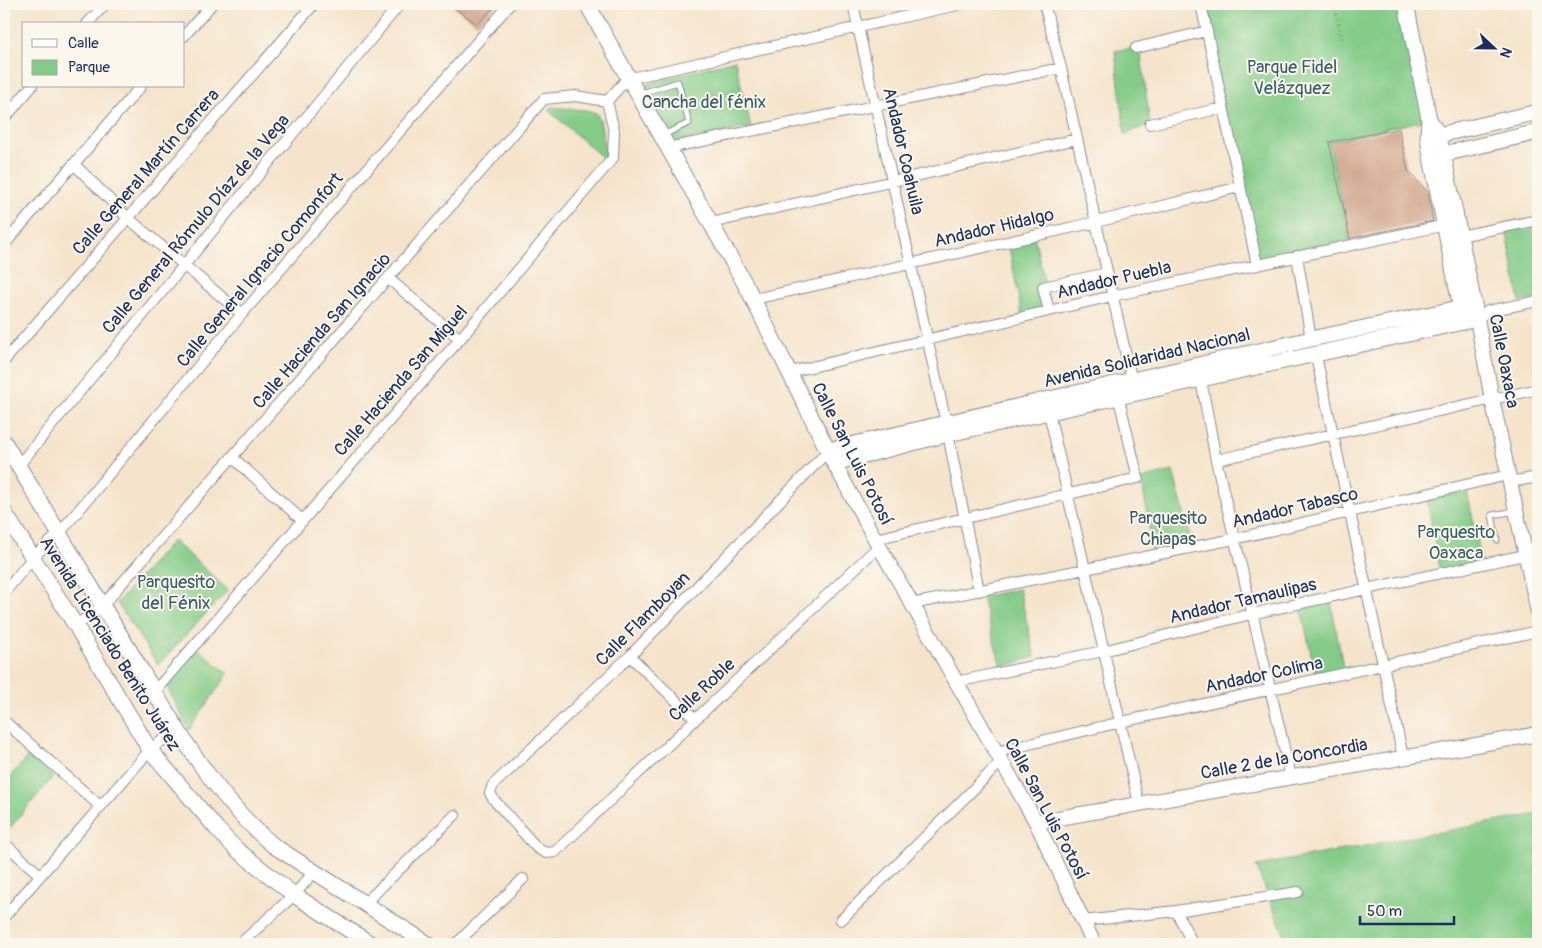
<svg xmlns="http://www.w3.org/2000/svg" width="1542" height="948" font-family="Pangolin,sans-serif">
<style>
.green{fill:#83cb87;stroke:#4f7d72}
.building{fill:#cfa48b}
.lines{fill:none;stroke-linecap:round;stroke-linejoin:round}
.service-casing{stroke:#888a94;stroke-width:7}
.minor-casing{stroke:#888a94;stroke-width:12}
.tertiary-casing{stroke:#888a94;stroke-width:16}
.secondary-casing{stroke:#888a94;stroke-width:17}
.path{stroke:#888a94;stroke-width:2.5;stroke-dasharray:1 4;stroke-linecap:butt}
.service{stroke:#fff;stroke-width:5}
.minor{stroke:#fff;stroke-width:10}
.tertiary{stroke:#fff;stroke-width:14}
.secondary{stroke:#fff;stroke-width:15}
.labels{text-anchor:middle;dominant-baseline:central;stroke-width:4;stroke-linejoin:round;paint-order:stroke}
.park-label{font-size:18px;fill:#3a5e6a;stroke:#fbf7ec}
.street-label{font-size:18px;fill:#1b2f5e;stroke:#fbf7ec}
</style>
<rect width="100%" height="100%" fill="#fbf7ec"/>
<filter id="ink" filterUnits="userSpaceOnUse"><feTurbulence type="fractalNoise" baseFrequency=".02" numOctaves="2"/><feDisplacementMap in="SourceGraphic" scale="10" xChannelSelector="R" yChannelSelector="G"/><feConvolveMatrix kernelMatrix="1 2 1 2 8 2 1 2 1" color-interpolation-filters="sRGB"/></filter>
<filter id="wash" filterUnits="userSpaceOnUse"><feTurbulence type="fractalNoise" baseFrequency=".0096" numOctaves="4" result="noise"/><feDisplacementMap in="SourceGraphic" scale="20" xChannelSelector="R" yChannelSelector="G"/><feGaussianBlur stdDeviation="1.12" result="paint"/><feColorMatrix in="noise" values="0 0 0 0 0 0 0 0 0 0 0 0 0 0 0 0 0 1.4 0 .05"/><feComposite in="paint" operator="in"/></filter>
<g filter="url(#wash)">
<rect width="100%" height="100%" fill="#f5e4cb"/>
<path class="green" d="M1201,4h205l23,115 -100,23 22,103 -94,20z
M1140,47l10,77 -25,10 -10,-83z
M735,60l16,67 -81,16 -27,-58z
M551,107l34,3 11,3 4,7 6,35 -2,4 -56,-49z
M1538,224v74l-18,4 -14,-72z
M1034,235l16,74 -28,7 -14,-75z
M1173,471l19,73 -40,8 -10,-73z
M1466,486l16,77 -42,10 -14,-79z
M173,540l55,50 -70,75 -41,-62z
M1019,589l16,68 -34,10 -19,-70z
M1331,602l13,70 -28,5 -15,-69z
M197,648l31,26 -39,56 -23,-45z
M28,756l25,21 -44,52 -5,-5v-40z
M1538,814v130h-250l-32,-78z"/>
<g id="blocks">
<path class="building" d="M449,4h48l-20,20z
M1399,129l9,42 20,21 5,29 -83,17 -21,-96z"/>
</g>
</g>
<g filter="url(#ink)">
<use href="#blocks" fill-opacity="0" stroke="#888a94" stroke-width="1"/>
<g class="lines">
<defs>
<path id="service" d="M639,94l39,-12 11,41 -26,12
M1497,540l-5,-25 24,-4"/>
<path id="minor" d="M853,4l93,419
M1044,4l17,64 72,318
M1201,4l56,261
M87,24l18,-20
M184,36l28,-32
M1136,48l71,-17
M607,101l20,-22 334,-75
M4,119l28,-33
M1150,124l73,-16
M668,148l393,-80
M74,164l54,54 114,96
M711,223l366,-84
M1460,236l78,-16
M4,245l137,-159
M1297,256l14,83
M389,279l71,60
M754,299l342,-77 144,-35
M1049,311l-6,-24 64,-14
M1477,319l11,-8 50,-10
M1316,356l87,401
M4,361l310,-357
M790,372l322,-76 334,-71
M1201,380l15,80 75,317
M1049,413l90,391
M948,434l31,157
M829,450l-199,206 -137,129 -3,8 4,7 43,48 9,5 9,-1 324,-306
M233,458l69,62
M1216,460l322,-71
M18,466l382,-462
M1510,482l28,-5
M875,539l263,-61 -21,-87
M4,593l30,-37 24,-21 184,-221 268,-310
M912,604l322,-65 274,-64
M76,626l27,-21 441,-506 31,-3 32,5
M630,656l65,63
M956,682l147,-31 148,-37 287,-62
M154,692l306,-353 153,-181 1,-27 -7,-30
M4,721l96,85
M996,752l125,-30 417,-91
M4,843l36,32
M365,903l90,-88
M1176,911l17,33
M4,917l146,-167 27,-21
M841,920l161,-159
M1083,921l93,-10 122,-19
M240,944l54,-49 20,-23
M456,944l67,-65"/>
<path id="tertiary" d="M1477,319l15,80 46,213
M834,463l41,76 161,283 58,122
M1036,822l502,-88"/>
<path id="secondary" d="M587,4l162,287 85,172 114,-29 529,-115 -34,-165 -5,-20 -9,-15
M1406,4l23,115 -1,18 3,20 32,161
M1430,137l108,-25
M1435,156l103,-24
M4,442c42,70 85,140 127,211 41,68 81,142 143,193l154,98
M829,450l482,-111 163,-34
M4,512l72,114 74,124 67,79 19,20 58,46 77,49"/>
</defs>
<use href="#service" class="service-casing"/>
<use href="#minor" class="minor-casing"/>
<use href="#tertiary" class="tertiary-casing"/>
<use href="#secondary" class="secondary-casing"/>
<path class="path" d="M1334,4l10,44"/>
<use href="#service" class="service"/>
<use href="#minor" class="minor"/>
<use href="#tertiary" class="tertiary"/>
<use href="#secondary" class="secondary"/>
</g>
</g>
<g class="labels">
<g class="park-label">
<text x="1292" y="67">Parque Fidel<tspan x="1292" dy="21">Velázquez</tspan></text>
<text x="704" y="102">Cancha del fénix</text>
<text x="1168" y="518">Parquesito<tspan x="1168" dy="21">Chiapas</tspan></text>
<text x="1456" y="532">Parquesito<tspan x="1456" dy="21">Oaxaca</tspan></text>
<text x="176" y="582">Parquesito<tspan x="176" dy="21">del Fénix</tspan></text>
</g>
<g class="street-label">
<text transform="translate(903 151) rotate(77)">Andador Coahuila</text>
<text transform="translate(146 172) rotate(-49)">Calle General Martín Carrera</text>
<text transform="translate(196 224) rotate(-50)">Calle General Rómulo Díaz de la Vega</text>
<text transform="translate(994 228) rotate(-13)">Andador Hidalgo</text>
<text transform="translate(260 270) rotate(-50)">Calle General Ignacio Comonfort</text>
<text transform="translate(1114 280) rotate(-13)">Andador Puebla</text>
<text transform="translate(322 331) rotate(-49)">Calle Hacienda San Ignacio</text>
<text transform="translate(1147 358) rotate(-13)">Avenida Solidaridad Nacional</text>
<text transform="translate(1504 361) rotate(79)">Calle Oaxaca</text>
<text transform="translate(401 381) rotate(-49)">Calle Hacienda San Miguel</text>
<text transform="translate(852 454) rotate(63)">Calle San Luis Potosí</text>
<text transform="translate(1295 508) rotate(-13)">Andador Tabasco</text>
<text transform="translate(1243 601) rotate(-13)">Andador Tamaulipas</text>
<text transform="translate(643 619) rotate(-45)">Calle Flamboyan</text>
<text transform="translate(110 644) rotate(58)">Avenida Licenciado Benito Juárez</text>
<text transform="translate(1264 675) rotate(-12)">Andador Colima</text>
<text transform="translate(702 690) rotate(-43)">Calle Roble</text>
<text transform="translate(1284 759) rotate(-10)">Calle 2 de la Concordia</text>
<text transform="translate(1046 809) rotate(62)">Calle San Luis Potosí</text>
</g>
</g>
<rect width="1542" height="948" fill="none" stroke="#fbf7ec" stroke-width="20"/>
<rect x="22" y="22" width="162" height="65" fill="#fbf7ec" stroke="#a1a7b3"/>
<rect x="32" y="39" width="25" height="8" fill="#ffffff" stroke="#a1a7b3"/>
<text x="68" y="48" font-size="15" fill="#1b2f5e">Calle</text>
<rect x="32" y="60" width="25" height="15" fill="#83cb87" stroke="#a1a7b3"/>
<text x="68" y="72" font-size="15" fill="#1b2f5e">Parque</text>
<g transform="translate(1494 48) rotate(112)" stroke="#fbf7ec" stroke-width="4" paint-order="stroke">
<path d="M0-4L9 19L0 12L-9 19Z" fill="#1b2f5e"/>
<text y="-8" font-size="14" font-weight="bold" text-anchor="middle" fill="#1b2f5e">N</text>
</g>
<path d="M1360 916v8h94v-8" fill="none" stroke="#1b2f5e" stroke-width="2.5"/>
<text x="1367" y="916" font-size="15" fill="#1b2f5e" stroke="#fbf7ec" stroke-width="4" paint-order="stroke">50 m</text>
</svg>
